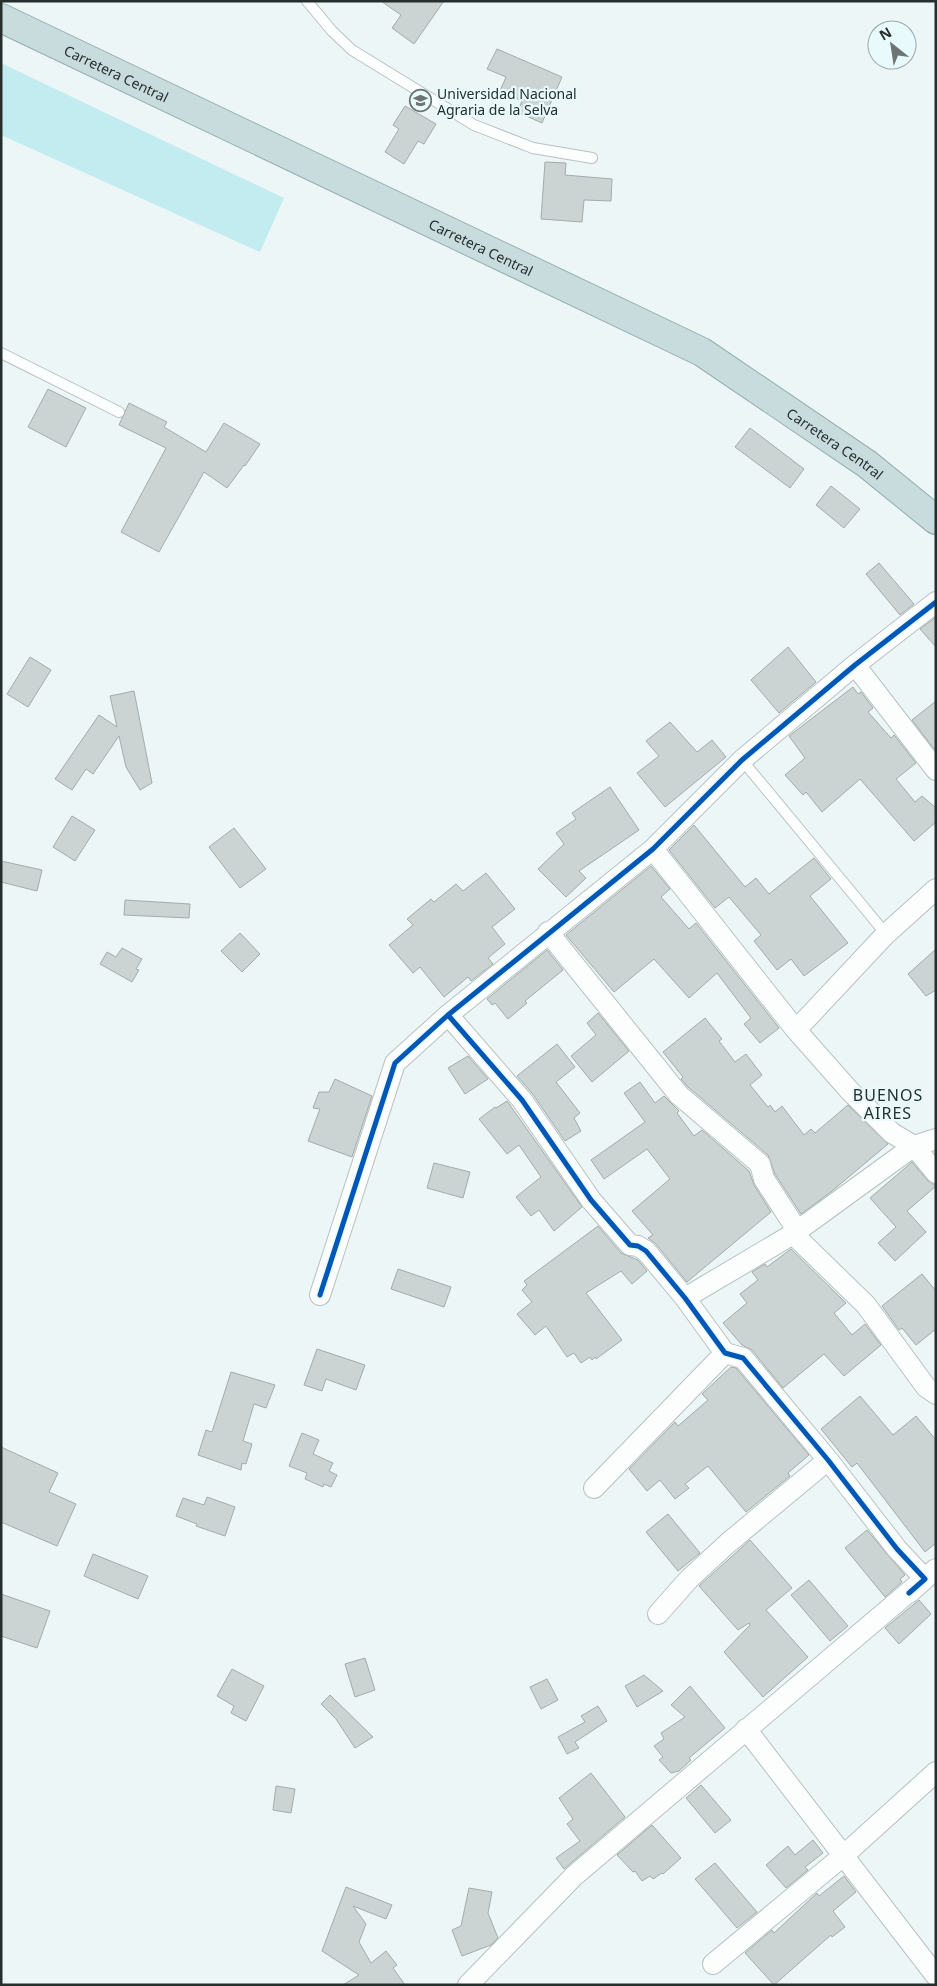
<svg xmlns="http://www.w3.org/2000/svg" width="937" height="1986" font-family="'Noto Sans',sans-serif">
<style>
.green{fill:#c3ecf0}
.building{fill:#cbd3d3;stroke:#a3abab}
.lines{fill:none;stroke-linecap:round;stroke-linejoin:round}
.lane-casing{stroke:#b9c1c2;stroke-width:12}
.street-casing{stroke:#b9c1c2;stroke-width:22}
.highway-casing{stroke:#97aeb1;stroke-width:30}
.lane{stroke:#fcfefe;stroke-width:10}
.street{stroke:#fcfefe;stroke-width:20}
.highway{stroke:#c8dcde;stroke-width:28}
.cycleway-casing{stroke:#e8fafb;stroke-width:8}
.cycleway{stroke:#0057b8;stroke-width:5}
.labels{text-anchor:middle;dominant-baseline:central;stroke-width:4.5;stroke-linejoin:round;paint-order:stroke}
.street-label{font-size:14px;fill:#272e2e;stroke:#e8fafb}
.poi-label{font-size:14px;fill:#272e2e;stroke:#e8fafb;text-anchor:start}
.quarter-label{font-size:16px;letter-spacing:1px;fill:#272e2e;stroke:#e8fafb}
</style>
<rect width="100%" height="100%" fill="#ecf6f7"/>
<path class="green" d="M1,63l283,135 -24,54 -259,-117z"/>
<path class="building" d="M381,1h63l-30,43 -22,-16 9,-13z
M497,49l65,28 -20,46 -25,-11 5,-11 -22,-10 6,-14 -19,-8z
M405,106l31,18 -12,20 -6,-3 -14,23 -19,-12 14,-23 -6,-4z
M545,162l21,1 -1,12 47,4 -1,22 -27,-1 -2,22 -41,-3z
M48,389l38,19 -20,39 -38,-20z
M129,403l38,19 -3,5 42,25 18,-29 36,21 -15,22 -1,-1 -17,23 -23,-16 -45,80 -38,-20 45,-84 -47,-23z
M750,428l54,41 -14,19 -55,-41z
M831,486l29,23 -16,19 -28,-23z
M879,563l35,41 -14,11 -34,-41z
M936,617v30l-16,-18z
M788,647l28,35 -37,31 -28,-33z
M30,657l21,13 -23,37 -21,-13z
M853,687l5,7 3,-2 12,16 -5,4 23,26 3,-3 22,28 -20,16 19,23 7,-6 14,12v14l-22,19 -54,-62 -38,33 -16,-20 -3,3 -18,-20 20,-17 -16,-22z
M134,691l18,92 -12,7 -14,-23 -7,-31 -26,38 -7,-5 -14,21 -17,-11 44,-64 18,12 -7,-31z
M936,701v47l-2,1 -22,-29z
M670,722l27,30 15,-12 14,17 -61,50 -28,-34 22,-17 -13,-15z
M610,787l29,43 -60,41 7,7 -20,19 -28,-28 26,-25 -8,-11 20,-14 -4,-6z
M72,816l23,14 -20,31 -22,-14z
M694,825l51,62 11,-9 13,16 45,-36 17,21 -21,17 38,47 -44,33 -13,-17 -14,11 -23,-29 7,-6 -32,-38 -14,11 -46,-58z
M234,828l32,41 -26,19 -31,-41z
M1,861l41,9 -5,21 -36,-9z
M651,866l19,23 -9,8 28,32 7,-6 83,105 -19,15 -16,-19 7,-6 -34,-45 -28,25 -35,-39 -40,33 -48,-57z
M486,873l29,36 -23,18 13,17 -17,14 5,6 -22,17 -3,-4 -24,20 -24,-30 -7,6 -24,-28 24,-20 -6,-6 24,-20 3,3 22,-18 7,7z
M125,900l65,4 -1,14 -65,-3z
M240,933l20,21 -18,18 -21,-21z
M122,948l20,11 -6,10 3,1 -7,12 -32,-18 7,-12 9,5z
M936,949v41l-10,6 -18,-22z
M547,950l16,20 -38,31 2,2 -19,16 -13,-16 -3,2 -5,-6z
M598,1013l31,38 -37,31 -21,-26 25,-21 -9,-12z
M705,1018l17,21 -3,2 16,21 11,-8 16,21 -12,10 18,22 2,-2 5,7 7,-6 22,29 7,-6 4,4 33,-28 40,39 -56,47 -31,23 -26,-40 -7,-19 -80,-68 -7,-8 2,-2 -20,-25z
M557,1044l18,23 -19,15 24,31 -6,5 7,13 -16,10 -33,-48 -15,-17z
M468,1056l20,23 -23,15 -17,-26z
M335,1079l37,17 -20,61 -44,-16 12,-32 -7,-1 6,-16h10z
M640,1082l15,21 9,-7 15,15 -2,2 17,23 8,-6 47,41 5,14 17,27 -84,70 -32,-39 -7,-5 5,-3 -21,-24 38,-32 -23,-30 -43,30 -13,-19 54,-38 -21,-29z
M507,1101l75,106 -28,24 -15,-21 -8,6 -15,-19 25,-20 -22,-32 -12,9 -28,-35 16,-12 1,1z
M912,1162l15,18 9,6 -29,25 19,21 -31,29 -17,-18 18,-16 -26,-29z
M434,1163l36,9 -7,26 -36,-10z
M598,1226l23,27 17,7 9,11 -15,13 -11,-13 -35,22 36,47 -26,19 -1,-2 -3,3 -2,-3 -9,6 -7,-10 -7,4 -21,-31 -11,9 -18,-21 15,-12 -10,-12 5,-5 -3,-4z
M791,1249l55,54 -12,10 18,22 13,-11 16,21 -37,31 -20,-22 -41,34 -31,-38 -10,-5 -19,-22 24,-20 -7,-9 18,-14 -6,-8 13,-8 2,3z
M398,1269l53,18 -7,20 -53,-18z
M922,1274l14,17v38l-20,16 -14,-17 -3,2 -17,-24z
M317,1349l48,16 -9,25 -30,-11 -4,12 -18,-6z
M731,1367l5,1 73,87 -21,18 2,3 -44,36 -38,-46 -23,18 4,4 -14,11 -15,-19 -13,11 -18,-22 46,-47 3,4 30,-26 -6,-6z
M231,1372l44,13 -9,23 -12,-4 -11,37 9,3 -6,20 -4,-1 -1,7 -43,-15 8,-25 6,2z
M860,1396l33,39 23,-19 20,24v103l-11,9 -68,-89 -5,4 -31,-38z
M302,1433l17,7 -6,14 20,9 -4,8 8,4 -6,12 -7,-3 -1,3 -18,-8 2,-6 -18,-7z
M1,1447l57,26 -9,19 27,12 -19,42 -56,-24z
M207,1497l28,10 -10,29 -29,-10 1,-2 -21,-8 7,-18 21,7z
M668,1514l32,39 -22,18 -32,-39z
M867,1530l38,45 -5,4 2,3 -17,15 -40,-49z
M750,1540l42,48 -26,22 42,47 -45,40 -39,-45 26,-27 -1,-2 -11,7 -39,-44z
M93,1554l55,22 -10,23 -54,-23z
M809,1580l39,46 -18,15 -39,-46z
M1,1594l49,17 -13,37 -36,-12z
M919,1600l12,14 -32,30 -14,-16z
M365,1658l10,32 -20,7 -10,-33z
M232,1669l32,17 -18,35 -15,-8 3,-7 -17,-10z
M644,1675l19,16 -26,16 -12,-21z
M547,1679l11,21 -17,9 -11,-22z
M690,1686l35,42 -36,30 2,2 -12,11 -8,2 -12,-13 4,-3 -9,-11 10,-7 -3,-6 24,-16 -14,-12z
M330,1695l43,42 -18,11 -19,-29 -15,-15z
M598,1706l9,15 -32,21 4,6 -12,6 -9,-17 27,-15 -4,-6z
M591,1773l34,44 -61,52 -8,-11 24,-17 -13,-17 6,-5 -14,-21z
M701,1785l30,35 -16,13 -29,-35z
M276,1786l19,3 -4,24 -18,-3z
M652,1825l29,33 -18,16 -1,-1 -9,6 -3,-3 -8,5 -7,-10 -2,1 -16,-17z
M813,1840l10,13 -18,14 3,3 -22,18 -20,-23 22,-19 7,9z
M715,1863l42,49 -20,16 -42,-49z
M844,1876l12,16 -23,19 12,16 -13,10 -1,-2 -57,50 -29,-32 27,-23 2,3 43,-40 2,3z
M346,1887l46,18 -6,14 -33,-13 13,18 -7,18 12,21 15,-12 11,14 -4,3 12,17h-62l16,-10 -37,-24z
M469,1888l23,4 -4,21 10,25 -7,7 -29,11 -10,-26 9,-4z"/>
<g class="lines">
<defs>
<path id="lane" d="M307,1l25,30 20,19 122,75 59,23 59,10
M1,353l118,59
M742,760l144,174"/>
<path id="street" d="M855,665l81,105
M653,849l143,181 53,60 43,43 22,13 22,27
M548,932l131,163 81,69 4,15 31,48 -2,7 73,71 60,82 10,7
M448,1015l74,85 69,100 39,45 8,1 8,5 39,47 40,55 18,5 85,102 69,89 28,30 -16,14
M796,1030l90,-96 50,-45
M320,1295l75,-232 53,-48 205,-166 89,-89 113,-95 81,-63
M685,1298l108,-64 121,-88 22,-7
M594,1488l131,-135
M658,1614l31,-35 39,-36 100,-83
M746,1729l190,247
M713,1964l130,-108 93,-84
M468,1985l106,-109 362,-307"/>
<g id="highway">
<path id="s1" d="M1,18l701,334 165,112 69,56"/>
</g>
</defs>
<use href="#lane" class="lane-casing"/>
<use href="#street" class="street-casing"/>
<use href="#highway" class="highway-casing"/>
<use href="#lane" class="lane"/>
<use href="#street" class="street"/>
<use href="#highway" class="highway"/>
<defs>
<path id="cycleway" d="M448,1015l74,85 69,100 39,45 8,1 8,5 39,47 40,55 18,5 85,102 69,89 28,30 -16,14
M320,1295l75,-232 53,-48 205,-166 89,-89 113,-95 81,-63"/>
</defs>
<use href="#cycleway" class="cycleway-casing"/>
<use href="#cycleway" class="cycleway"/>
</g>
<defs>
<symbol id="university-ring" viewBox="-11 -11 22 22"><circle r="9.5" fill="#e8fafb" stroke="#6c7474" stroke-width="1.5"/><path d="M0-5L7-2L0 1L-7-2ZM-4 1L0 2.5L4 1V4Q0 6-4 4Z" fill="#6c7474"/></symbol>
</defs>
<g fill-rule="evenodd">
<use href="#university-ring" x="408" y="88" width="25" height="25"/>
</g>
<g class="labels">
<g class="street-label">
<text stroke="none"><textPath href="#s1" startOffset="128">Carretera Central</textPath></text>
<text stroke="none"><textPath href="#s1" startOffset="532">Carretera Central</textPath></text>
<text stroke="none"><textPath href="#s1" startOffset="938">Carretera Central</textPath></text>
</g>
<g class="poi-label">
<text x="437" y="93">Universidad Nacional<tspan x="437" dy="16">Agraria de la Selva</tspan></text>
</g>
<g class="quarter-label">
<text x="888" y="1095">BUENOS<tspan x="888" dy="18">AIRES</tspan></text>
</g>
</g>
<rect width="937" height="1986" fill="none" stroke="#272e2e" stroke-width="5"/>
<g transform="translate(892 45) rotate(330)"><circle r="24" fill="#e8fafb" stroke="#9ba8a9"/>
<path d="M0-4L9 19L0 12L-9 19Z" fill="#6c7474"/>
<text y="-8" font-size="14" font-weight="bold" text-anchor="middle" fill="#272e2e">N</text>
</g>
</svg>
